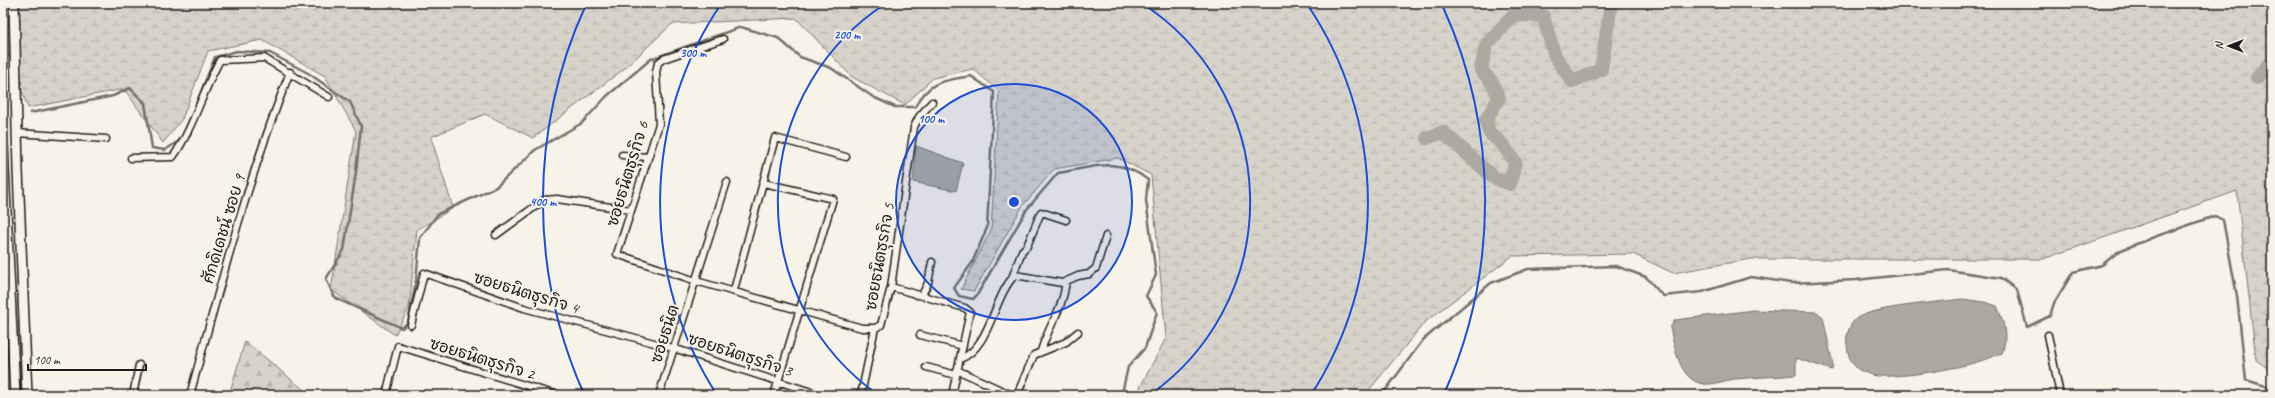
<svg xmlns="http://www.w3.org/2000/svg" width="2275" height="398" font-family="Caveat,'Playpen Sans Thai',sans-serif">
<style>
.forest{fill:url(#forest-firs);stroke:#7a7874}
.wetland{fill:url(#wetland-marsh);stroke:#7a7874}
.water{fill:#aca9a2;stroke:#72716c}
.lines{fill:none;stroke-linecap:round;stroke-linejoin:round}
.stream{stroke:#72716c;stroke-width:2.5}
.river{stroke:#aca9a2;stroke-width:14}
.street-casing{stroke:#1c1c1c;stroke-width:9}
.secondary-casing{stroke:#1c1c1c;stroke-width:12}
.street{stroke:#f7f3e8;stroke-width:6}
.secondary{stroke:#f7f3e8;stroke-width:9}
.ring{fill:none;stroke:#1d4ed8;stroke-width:2}
.labels{text-anchor:middle;dominant-baseline:central;stroke-width:4;stroke-linejoin:round;paint-order:stroke}
.street-label{font-size:16px;fill:#1c1c1c;stroke:#f7f3e8}
.centre{fill:#1d4ed8;stroke:#f7f3e8;stroke-width:2}
.ring-label{font-size:12px;text-anchor:middle;font-weight:bold;fill:#1d4ed8;stroke:#f7f3e8;stroke-width:4;stroke-linejoin:round;paint-order:stroke}
</style>
<defs>
<pattern id="forest-firs" width="22" height="20" patternUnits="userSpaceOnUse"><rect width="22" height="20" fill="#d7d3cb"/><path d="M5 1l3.5 6h-7zM16 11l3.5 6h-7z" fill="#b8b5ae"/></pattern>
<pattern id="wetland-marsh" width="20" height="14" patternUnits="userSpaceOnUse"><rect width="20" height="14" fill="#d7d3cb"/><path d="M1 5h8M5 5V1M11 12h8M15 12V8" fill="none" stroke="#b8b5ae"/></pattern>
</defs>
<rect width="100%" height="100%" fill="#f7f3e8"/>
<filter id="ink" filterUnits="userSpaceOnUse"><feTurbulence type="fractalNoise" baseFrequency=".025" numOctaves="2"/><feDisplacementMap in="SourceGraphic" scale="8" xChannelSelector="R" yChannelSelector="G"/><feConvolveMatrix kernelMatrix="1 2 1 2 8 2 1 2 1" color-interpolation-filters="sRGB"/></filter>
<g filter="url(#ink)">
<path class="forest" d="M245,341l65,54h-81z"/>
<path class="wetland" d="M3,3h2269v368l-16,-11 -19,-169 -194,68h-292l-78,14 -40,-19 -121,2 -87,66 -60,73h-224l-4,-2 29,-55 -15,-163 -33,-17 -64,11 -32,38 -48,84 -13,-2 30,-59 8,-139 -26,-22 -40,9 -28,27 -53,-28 -56,-59 -124,6 -47,44 -92,70 -48,-24 -54,23 22,71 -36,22 -8,78 -14,27 -64,-45 25,-159 -31,-55 -63,-36 -54,11 -26,68 -19,24 -39,-54 -96,19 -20,-55 -5,-2z"/>
<path class="water" d="M916,146l47,17 -7,28 -43,-9z
M1962,299l22,3 13,4c7,15 11,31 5,47 -26,13 -94,25 -124,23 -5,0 -16,-4 -20,-7 -8,-6 -10,-15 -11,-24 -2,-9 3,-22 10,-27 16,-11 83,-16 105,-19z
M1753,310l64,2 6,5 10,48 -1,5 -36,-12v17c-20,2 -41,2 -61,4 -11,1 -25,8 -36,4 -20,-6 -25,-38 -29,-55l5,-8z"/>
<g class="lines">
<path class="stream" d="M195,107l20,-50 22,-6 33,2 38,20 42,29 11,24 -5,46 -12,78 -18,29 9,19 67,30 6,-6 8,-41 4,-43 18,-24 58,-27 39,-37 47,-27 25,-27 44,-37 90,-32 37,11 22,19 31,11 42,29 22,10h20c15,-27 28,-26 56,-31l23,16 -7,136 -15,35 -18,25 5,8 14,3 4,-4 50,-86 31,-36c36,-6 59,-17 90,7l-2,20 10,75 -10,21 11,16 -12,36 -17,19 -6,26 2,2
M30,113l83,-17 17,-8 15,15 7,45 13,2 17,-11
M1382,395l41,-55 68,-57 37,-14 88,-3 30,11 17,19 39,-4 49,-15 40,6 65,-3 92,-10 53,8 16,12 10,37 23,-11 4,-13 19,-31 29,-7 17,-14 35,-14 61,-21 8,4 14,76 9,84 26,8"/>
<path class="river" d="M2257,78l10,-12 5,-2
M1427,138l16,-6 50,45 17,7 5,-22 -12,-17 -14,-13 -3,-12 13,-22 -7,-16 -11,-12 5,-25 28,-30 29,1 12,40 17,25 29,-11 10,-67"/>
<defs>
<path id="street" d="M723,39l-60,20 -5,4 -2,9 3,52 -42,130 79,27 166,47h13l6,-3 10,-38 23,-160 5,-10 13,-15
M17,133l89,6
M622,155l26,2
M131,158l42,-1c21,-30 29,-65 47,-97l44,-2 65,39
M764,183l69,16 -59,196
M496,235l48,-35 13,-1 74,11
M1012,278l10,-27 5,-5 14,-34 25,8
M891,287l74,21 5,4 -18,83
M734,290l41,-152 71,19
M917,295h5l6,-12 4,-21
M411,325l13,-52 100,35 149,40 148,47
M920,335l43,11
M2048,335l12,60
M1041,351c8,-27 21,-39 25,-69
M960,359c31,-12 33,-62 55,-84l47,8 16,-7 11,-2 7,-6 10,-32
M926,367l30,8
M957,370l55,25
M133,395l6,-30
M190,395c30,-108 58,-218 100,-323
M386,395l12,-49 159,49
M659,395l68,-213
M861,395l14,-67
M1017,395l17,-40 32,-13 12,-10"/>
<path id="secondary" d="M14,3l4,167 9,225
M3,147l12,248"/>
</defs>
<use href="#street" class="street-casing"/>
<use href="#secondary" class="secondary-casing"/>
<use href="#street" class="street"/>
<use href="#secondary" class="secondary"/>
</g>
</g>
<circle cx="1014" cy="202" r="118" fill="#1d4ed8" fill-opacity=".12"/>
<g class="ring">
<circle cx="1014" cy="202" r="118"/>
<path d="M877 394A236 236 0 0 1 885 4M1143 4A236 236 0 0 1 1151 394"/>
<path d="M717 395A354 354 0 0 1 721 4M1307 4A354 354 0 0 1 1311 395"/>
<path d="M584 394A471 471 0 0 1 585 7M1443 7A471 471 0 0 1 1444 394"/>
</g>
<g class="labels">
<g class="street-label">
<text transform="translate(628 174) rotate(-73)">ซอยธนิตธุรกิจ 6</text>
<text transform="translate(224 229) rotate(-73)">ศักดิเดชน์ ซอย 9</text>
<text transform="translate(880 257) rotate(-80)">ซอยธนิตธุรกิจ 5</text>
<text transform="translate(526 293) rotate(17)">ซอยธนิตธุรกิจ 4</text>
<text transform="translate(665 334) rotate(-72)">ซอยธนิต</text>
<text transform="translate(740 355) rotate(18)">ซอยธนิตธุรกิจ 3</text>
<text transform="translate(482 359) rotate(17)">ซอยธนิตธุรกิจ 2</text>
</g>
</g>
<circle cx="1014" cy="202" r="6" class="centre"/>
<g class="ring-label">
<text x="847" y="39">200 m</text>
<text x="693" y="57">300 m</text>
<text x="931" y="123">100 m</text>
<text x="543" y="206">400 m</text>
</g>
<rect width="2275" height="398" fill="none" stroke="#f7f3e8" stroke-width="16"/>
<rect x="8" y="8" width="2259" height="382" fill="none" stroke="#1c1c1c" stroke-width="1.5" filter="url(#ink)"/>
<g transform="translate(2229 46) rotate(270)" stroke="#f7f3e8" stroke-width="3" paint-order="stroke">
<path d="M0-3L7 15L0 10L-7 15Z" fill="#1c1c1c"/>
<text y="-6" font-size="11" font-weight="bold" text-anchor="middle" fill="#1c1c1c">N</text>
</g>
<path d="M28 364v6h118v-6" fill="none" stroke="#1c1c1c" stroke-width="2"/>
<text x="34" y="364" font-size="12" fill="#1c1c1c" stroke="#f7f3e8" stroke-width="3" paint-order="stroke">100 m</text>
</svg>
